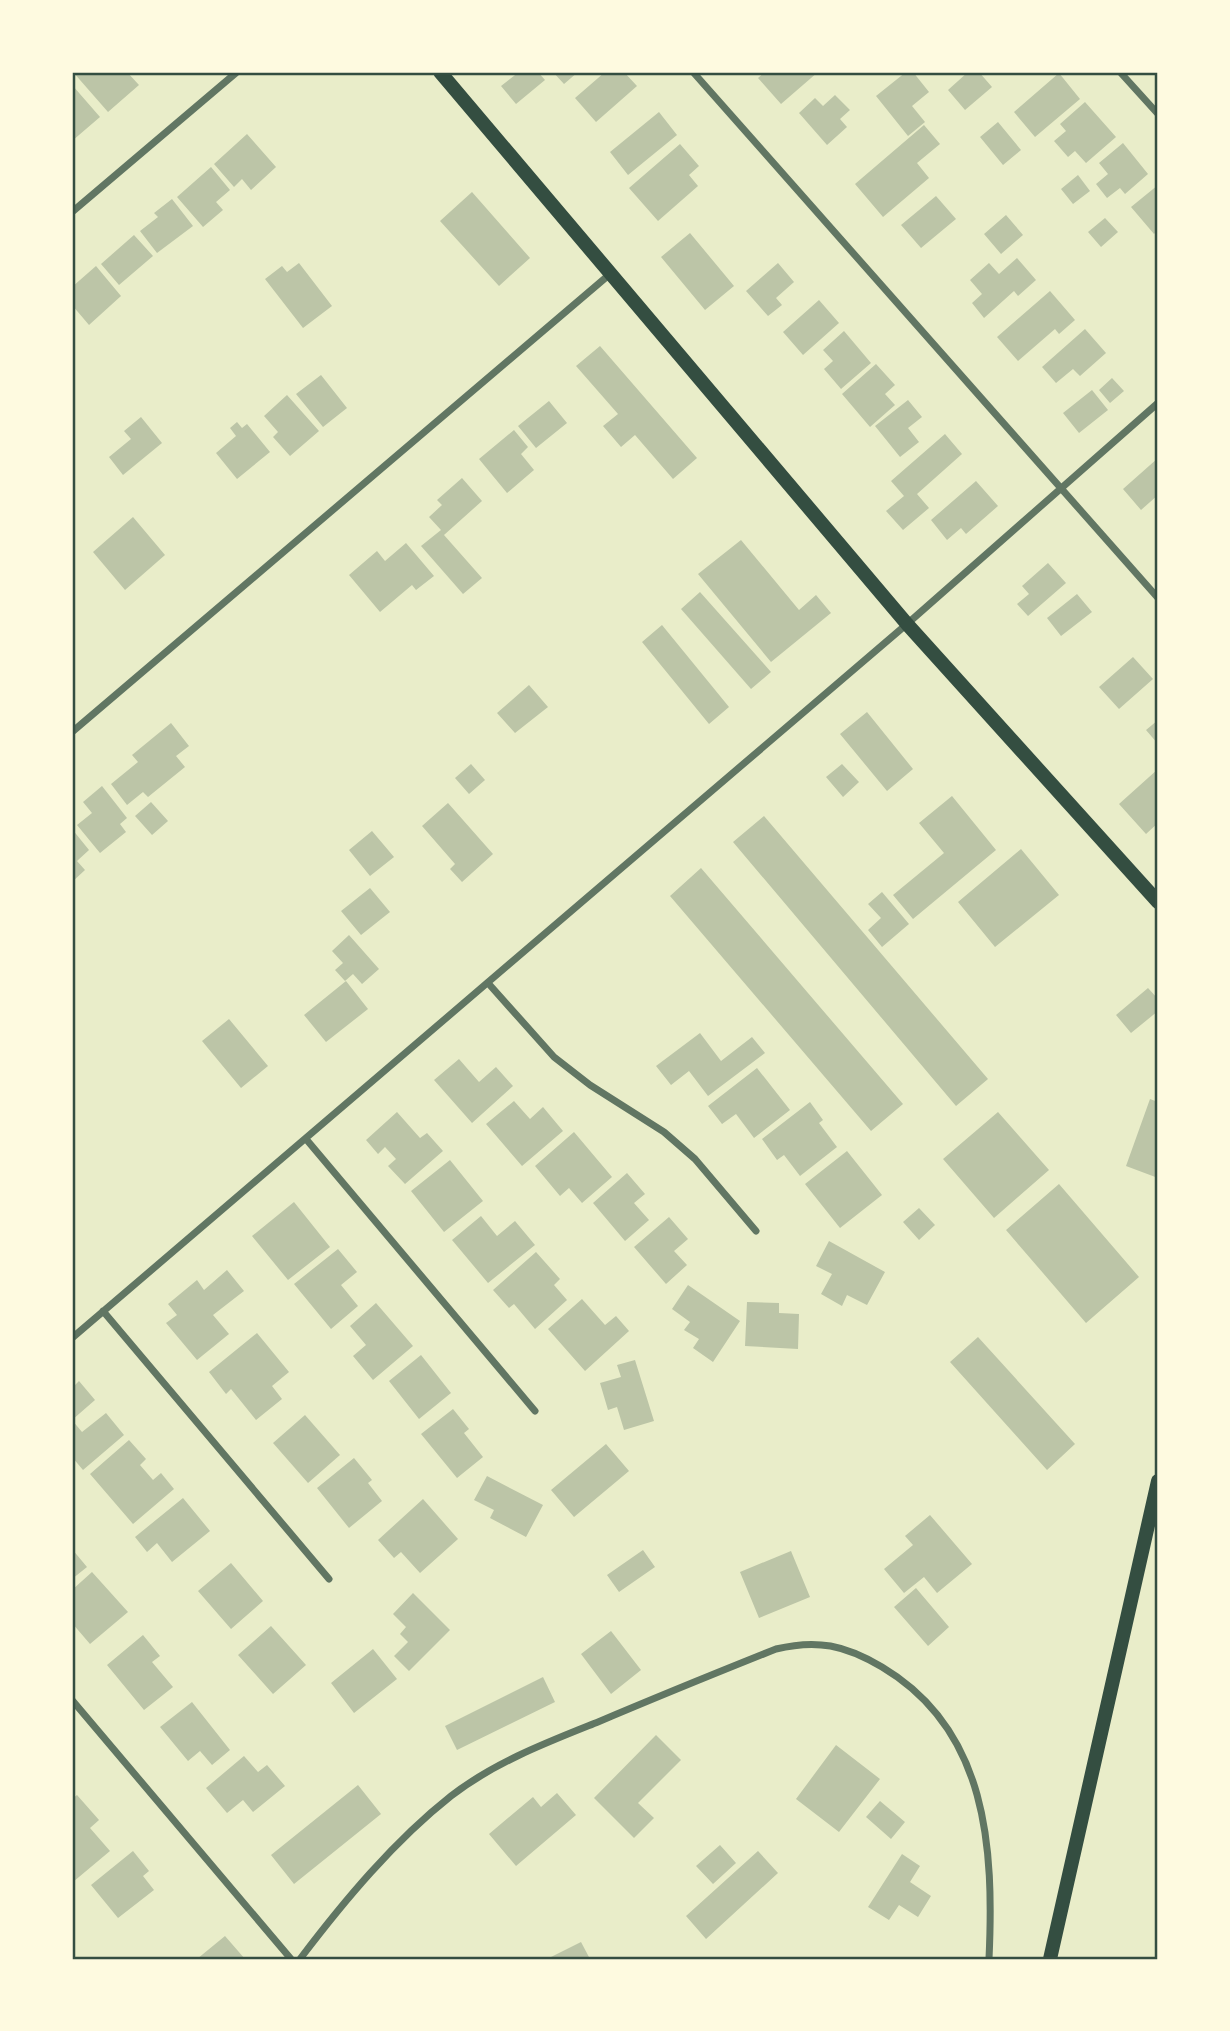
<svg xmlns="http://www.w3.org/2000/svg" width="1230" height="2031" font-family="'IBM Plex Sans',sans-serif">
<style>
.building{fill:#bcc5a7}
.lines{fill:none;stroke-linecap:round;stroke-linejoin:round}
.minor{stroke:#617663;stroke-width:7}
.secondary{stroke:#344e41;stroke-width:14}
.neatline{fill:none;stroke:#344e41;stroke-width:2.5}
</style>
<rect width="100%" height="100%" fill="#e9edc9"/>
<path class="building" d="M73,72h54l12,13 -31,27z
M519,72h19l7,8 -29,24 -15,-18z
M553,72h25l-14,12z
M605,72h19l13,14 -41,36 -21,-24z
M765,72h53l-37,32 -23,-26z
M906,72h7l16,20 -17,14 13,16 -17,14 -32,-40z
M968,72h11l13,15 -27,23 -17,-20z
M1059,73l21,26 -45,38 -21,-25z
M73,86l27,31 -28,24v-54z
M835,95l15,15 -10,9 7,8 -20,18 -28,-32 16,-15 8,8z
M1085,102l31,35 -30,26 -11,-12 -7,6 -14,-16 12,-10 -6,-7z
M659,112l18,23 -49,40 -18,-23z
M998,122l23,28 -18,15 -23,-28z
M924,125l16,19 -23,19 12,15 -46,39 -28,-33z
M247,134l29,33 -25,23 -9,-11 -8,8 -20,-23z
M1123,143l25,31 -23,20 -5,-6 -13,10 -11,-14 12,-10 -9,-11z
M680,144l19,22 -10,9 9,11 -40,35 -29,-33z
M211,167l19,23 -14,12 7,8 -20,17 -26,-30z
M1078,175l12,16 -17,13 -12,-15z
M1158,185v45l-4,4 -23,-27z
M472,192l58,66 -31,28 -59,-65z
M936,196l20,23 -35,29 -20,-23z
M172,199l21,27 -36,27 -17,-22 18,-14 -4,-4z
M1006,215l17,20 -22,19 -17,-20z
M1105,218l13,14 -17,15 -13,-15z
M690,233l44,53 -29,24 -44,-53z
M134,235l19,21 -34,29 -18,-21z
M1017,258l19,22 -18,16 -4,-5 -30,27 -12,-15 10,-9 -12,-14 19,-17 10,11z
M299,263l33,43 -29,22 -38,-49 17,-13 5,6z
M778,263l16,19 -18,16 6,7 -14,11 -22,-25z
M96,266l25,30 -32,29 -17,-20v-18z
M1050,291l25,29 -16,14 -4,-5 -37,32 -21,-24z
M819,300l20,23 -36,32 -20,-23z
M1085,329l21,24 -26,23 -7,-7 -17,14 -14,-16z
M844,331l27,32 -30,26 -17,-20 9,-8 -10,-11z
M600,346l97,112 -24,21 -38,-44 -14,12 -18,-21 15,-12 -42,-48z
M876,364l19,21 -10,9 10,11 -25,22 -28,-33z
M321,375l26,33 -24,19 -27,-33z
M1112,378l12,13 -14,12 -11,-13z
M1092,390l16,20 -29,23 -16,-20z
M287,395l32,36 -29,25 -17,-19 5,-5 -14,-16z
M908,400l14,17 -14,11 11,14 -19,15 -25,-31z
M549,401l18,22 -31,25 -18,-22z
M141,417l21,26 -39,32 -14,-18 22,-18 -7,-8z
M237,422l5,6 5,-4 23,28 -33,27 -21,-26 20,-17 -6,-8z
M514,430l14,17 -7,7 13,16 -27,23 -28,-34z
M945,434l17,20 -45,40 12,14 -26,22 -17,-19 18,-15 -13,-15z
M1158,458v37l-17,15 -18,-21z
M462,478l20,23 -38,34 38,43 -19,16 -42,-48 20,-16 -12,-13 13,-12 -5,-5z
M976,481l22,25 -32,28 -5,-6 -14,12 -16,-20z
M133,517l32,38 -40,35 -32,-38z
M741,540l58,70 17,-15 15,18 -60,49 -73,-88z
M406,543l28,33 -18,14 -4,-5 -32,27 -31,-37 28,-24 8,10z
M1048,563l18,20 -38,33 -11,-12 12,-10 -7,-8z
M700,592l71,80 -20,17 -70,-80z
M1077,594l15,18 -31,24 -14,-18z
M662,625l67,82 -20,17 -67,-82z
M1133,657l20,22 -34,30 -20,-22z
M529,685l19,22 -33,26 -18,-20z
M867,712l46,57 -26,22 -47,-57z
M1158,720v24l-12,-14z
M171,723l18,23 -13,10 9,11 -37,30 -5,-5 -16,13 -16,-21 27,-22 -6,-7z
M471,764l14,16 -16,14 -14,-16z
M842,764l17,18 -16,15 -17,-20z
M1158,769v54l-12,11 -27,-30z
M102,786l25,32 -7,6 6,8 -26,21 -23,-28 15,-12 -9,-11z
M952,796l44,54 -83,69 -20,-24 51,-42 -25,-30z
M151,802l17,19 -16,14 -17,-19z
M448,803l45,51 -31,28 -12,-13 5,-5 -33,-38z
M764,816l224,263 -32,27 -223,-264z
M72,829l17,21 -12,11 8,9 -13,12z
M372,831l22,26 -24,19 -21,-26z
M1021,849l38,46 -64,52 -37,-45z
M701,868l202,236 -32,27 -201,-235z
M370,888l20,24 -29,23 -20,-24z
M882,892l27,32 -27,23 -14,-17 13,-12 -13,-14z
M349,935l30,34 -17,15 -9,-10 -8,7 -10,-11 8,-7 -11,-12z
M346,981l22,28 -42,33 -22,-27z
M1148,988l10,11v12l-27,22 -15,-18z
M229,1019l39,47 -27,22 -39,-47z
M700,1033l21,28 31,-24 13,16 -57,43 -19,-25 -18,14 -15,-19z
M459,1059l20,23 17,-15 17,19 -41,37 -38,-43z
M757,1068l33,42 -36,28 -18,-24 -14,10 -14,-18z
M1150,1099l8,3v76l-32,-12z
M514,1101l16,18 13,-12 20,24 -41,35 -36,-42z
M810,1102l13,18 -4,3 18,24 -37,29 -16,-21 -7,5 -15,-21z
M397,1112l23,26 7,-5 16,18 -38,33 -17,-18 8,-7 -11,-12 -7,7 -12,-14z
M998,1112l51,58 -55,48 -51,-59z
M574,1132l38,45 -30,26 -13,-15 -9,8 -25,-30z
M847,1151l35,44 -42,33 -35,-44z
M450,1160l33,41 -39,31 -33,-41z
M627,1173l18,21 -11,9 15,17 -24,21 -32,-38z
M1059,1184l80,93 -53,46 -80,-93z
M294,1202l36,45 -42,33 -36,-44z
M919,1208l16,17 -16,15 -16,-18z
M481,1216l16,20 18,-15 20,24 -47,38 -36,-43z
M669,1217l19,22 -14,12 13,14 -21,19 -32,-37z
M829,1241l56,31 -18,33 -20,-10 -5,11 -21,-12 11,-20 -16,-8z
M338,1249l19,23 -16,13 17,21 -27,23 -37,-45z
M536,1252l24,27 -6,6 13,15 -32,29 -21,-25 -5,4 -16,-18z
M227,1270l17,21 -31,24 16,19 -32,26 -31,-37 11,-8 -9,-11 29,-24 7,10z
M688,1285l52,36 -27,41 -20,-14 6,-9 -15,-9 6,-8 -18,-13z
M582,1299l23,26 11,-9 13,15 -44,40 -37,-42z
M747,1302l32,1v10l20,1 -1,35 -53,-3z
M376,1303l37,43 -40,34 -20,-24 13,-11 -16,-19z
M257,1333l32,39 -17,14 10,13 -26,21 -25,-31 -5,5 -17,-22z
M978,1337l97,107 -28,26 -97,-108z
M421,1355l30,38 -32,26 -30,-38z
M635,1360l19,61 -30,9 -7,-23 -9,3 -8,-27 21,-6 -4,-12z
M79,1381l16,19 -23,20 10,12 24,-19 18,22 -41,35 -11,-13v-69z
M453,1409l16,20 -5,4 19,24 -26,21 -36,-44z
M305,1415l35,40 -32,28 -35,-40z
M129,1440l17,19 -6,6 13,15 8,-7 13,16 -41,35 -43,-50z
M606,1444l23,27 -55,46 -23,-27z
M354,1458l18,22 -4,3 14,18 -33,27 -32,-40z
M487,1476l56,29 -17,32 -36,-19 4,-8 -20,-10z
M183,1498l27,33 -38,31 -15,-19 -10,9 -12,-15z
M423,1499l35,40 -38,34 -19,-21 -7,6 -16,-18z
M930,1515l42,49 -35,29 -13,-16 -20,16 -20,-24 29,-24 -8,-9z
M72,1549l15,18 -15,12z
M643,1550l12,17 -36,25 -12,-17z
M791,1551l19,46 -51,21 -19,-46z
M231,1563l32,38 -32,28 -33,-38z
M92,1572l36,40 -38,32 -18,-21v-33z
M916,1588l33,39 -21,19 -34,-39z
M413,1593l37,37 -41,41 -15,-15 14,-14 -8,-8 6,-7 -13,-13z
M271,1626l35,39 -33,29 -35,-39z
M611,1631l30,39 -30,24 -30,-40z
M143,1635l17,21 -8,6 21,25 -29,23 -37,-45z
M373,1649l24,30 -43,34 -23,-30z
M543,1677l12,25 -98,48 -12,-24z
M192,1702l38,48 -18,15 -12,-14 -12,10 -28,-34z
M656,1735l25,25 -43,43 16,15 -20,20 -40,-40z
M836,1745l44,34 -41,53 -43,-33z
M244,1756l14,16 9,-7 18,21 -32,26 -10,-12 -16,13 -21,-25z
M358,1785l23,29 -87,70 -23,-29z
M557,1793l19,22 -60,51 -27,-32 44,-37 8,10z
M77,1795l22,25 -9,8 20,23 -37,31 -1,-83z
M880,1801l25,21 -14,17 -25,-22z
M720,1845l16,18 -23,21 -17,-18z
M133,1851l16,20 -6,5 11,14 -36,28 -27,-33z
M758,1851l20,22 -72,66 -20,-23z
M902,1854l18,12 -10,16 21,14 -13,21 -19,-12 -10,15 -21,-13z
M225,1936l20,23h-48z
M581,1942l9,17h-43z"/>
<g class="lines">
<path class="minor" d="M693,72l465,526
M1120,72l38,42
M72,212l165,-140
M72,732l538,-458
M488,983l66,74 36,28 74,47 31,27 61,72
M306,1139l229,272
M103,1311l226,268
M72,1338l835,-714 251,-221
M72,1700l219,259
M300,1959c44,-58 94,-118 151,-163 44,-34 97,-54 147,-74 59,-25 118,-49 178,-73 41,-10 69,-4 106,18 106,63 112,181 107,292"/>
<path class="secondary" d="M440,72l467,552 251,278
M1050,1959l108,-478"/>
</g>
<rect width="1230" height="2031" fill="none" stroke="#fefae0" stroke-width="147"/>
<rect x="74" y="74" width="1082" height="1884" class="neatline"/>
</svg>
